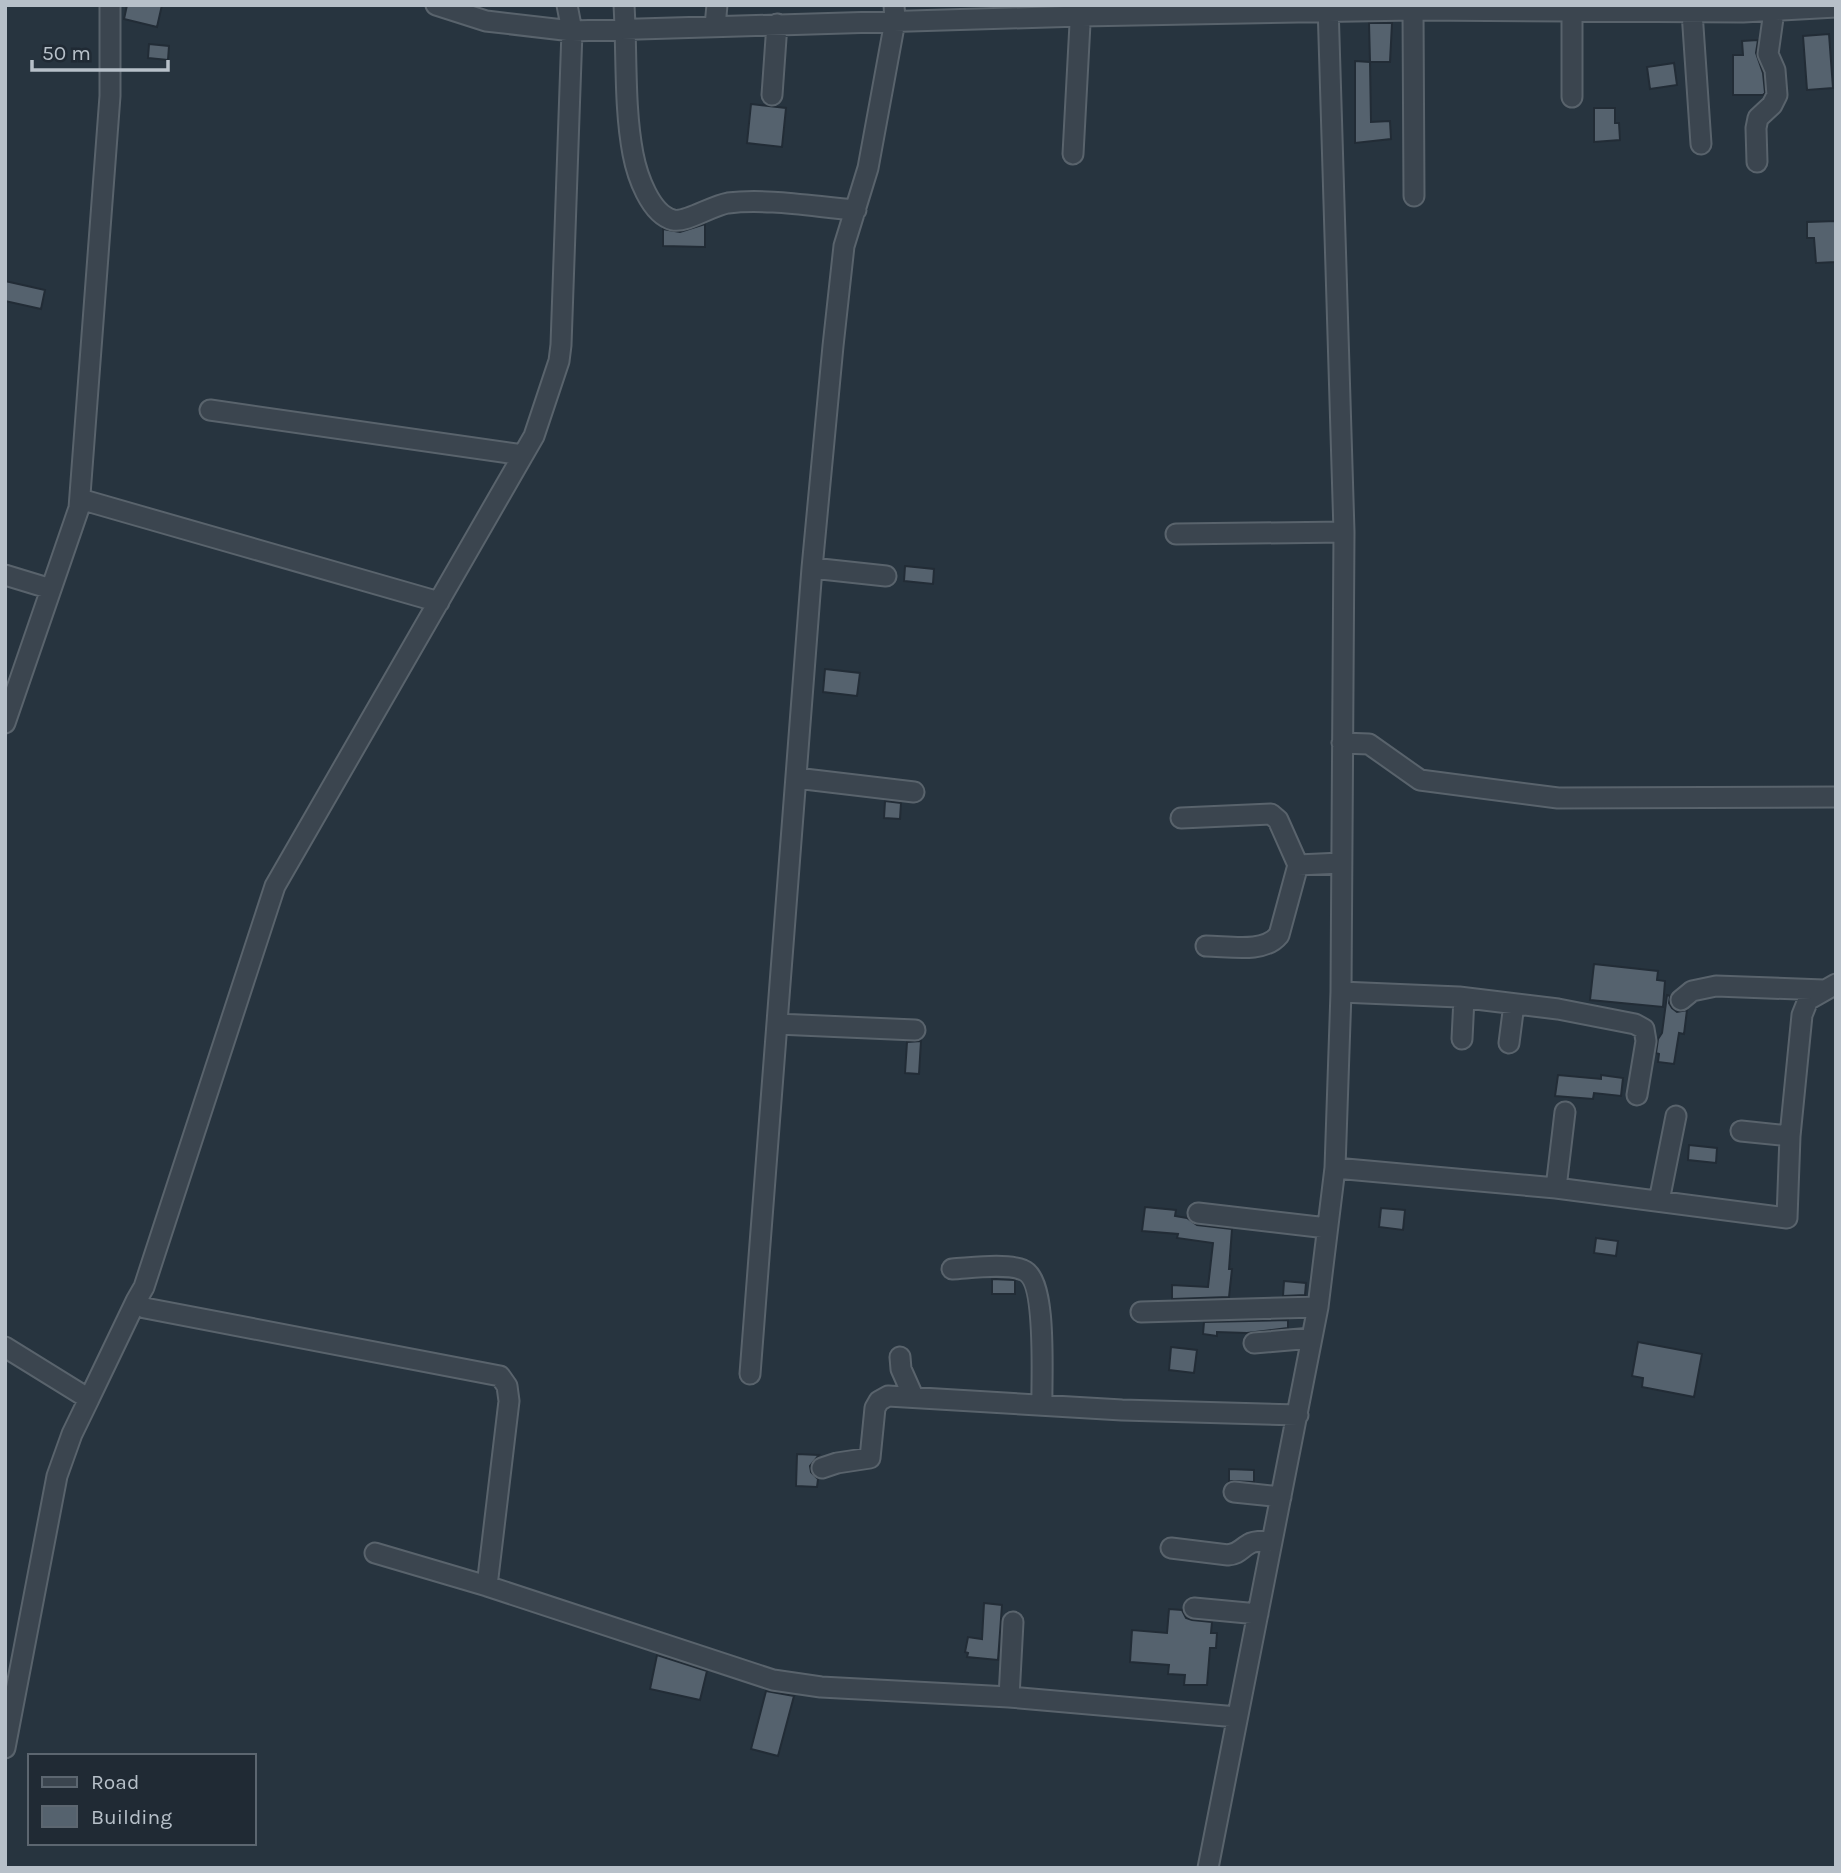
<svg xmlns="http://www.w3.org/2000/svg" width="1841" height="1873" font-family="Karla,sans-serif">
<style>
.building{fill:#55626e;stroke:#222c36;stroke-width:2}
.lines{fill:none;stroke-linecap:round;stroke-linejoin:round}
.minor-casing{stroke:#59636c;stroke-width:23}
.minor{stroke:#3b454f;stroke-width:19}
</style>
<rect width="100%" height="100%" fill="#27343f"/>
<path class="building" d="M127,5h35l-5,22 -33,-8z
M1369,23h23l-2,39h-20z
M1829,34l4,54 -26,2 -4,-54z
M1758,40l-2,13 7,20 2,20 -2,2h-30v-40h10l-1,-14z
M149,44l20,2 -1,14 -20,-2z
M1355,61l15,1 1,60 19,-1 1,18 -36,4z
M1674,63l3,22 -27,4 -3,-22z
M751,104l35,4 -4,39 -35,-4z
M1594,108h21v15h4l1,17 -26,2z
M1836,221v41l-20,1 -2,-25h-7v-16z
M705,224v23l-42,-1v-17l17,3z
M5,281l40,9 -4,19 -36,-8z
M905,566l29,3 -1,15 -29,-3z
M825,669l35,4 -3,23 -34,-4z
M885,801l16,2 -1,16 -16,-1z
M1594,964l64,7 -1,9 8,1 -2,26 -73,-7z
M1667,995l3,1 -1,7 3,5 5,4 10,-2 -3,24 -5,-1 -5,31 -16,-2 1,-8 -3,-1 2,-14 4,-6z
M921,1041l-2,33 -14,-1 2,-31z
M1558,1075l43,4v-4l22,3 -2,18 -27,-3 -1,6 -38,-3z
M1689,1145l28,3 -1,15 -28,-3z
M1145,1207l31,3 -1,6 12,2 10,7 35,4 -3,40h3l-3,28 -57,2v-14l36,2 5,-44 -36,-5 1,-4 -36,-3z
M1381,1208l24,2 -2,20 -24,-3z
M1596,1238l22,3 -2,15 -22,-3z
M992,1279l23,1v14h-23z
M1284,1281l22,2 -1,12 -22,1z
M1288,1320v8l-41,5 -30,-1v4l-14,-2 1,-12z
M1638,1342l64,12 -8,43 -52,-10 1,-9 -11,-2z
M1171,1347l26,3 -3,23 -25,-3z
M797,1454l22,1 -9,11 1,6 7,7 -1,8 -21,-1z
M1229,1469l25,1v12l-25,-1z
M984,1603l18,2 -4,55 -31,-3 1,-4 -3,-1 3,-15 14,2z
M1169,1609l13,1 4,8 6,2 20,2 -1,11h6l-1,15h-6l-3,37h-23l1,-10 -17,-1 1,-9 -39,-3 2,-32 35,3z
M657,1655l50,16 -7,29 -50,-11z
M766,1691l28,5 -16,60 -27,-7z"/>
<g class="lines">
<defs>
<path id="minor" d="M436,5l50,16 86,10 509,-15 332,-6 330,2 93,-5
M624,5c3,49 0,102 9,149 4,21 17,60 40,66 13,3 38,-14 55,-17 39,-5 88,4 128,7
M1413,10l1,186
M1572,11v86
M1692,12l9,132
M715,26l2,-21
M772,95l5,-71
M1073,154l8,-149
M1757,162l-1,-34 2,-10 14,-13 5,-10 -2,-25 -7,-16 6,-43
M210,410l313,45
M80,499l359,103
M1176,534l168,-2
M812,568l74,8
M5,575l46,14
M5,723l74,-215 31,-412v-91
M1342,743l27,1 51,36 138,18 278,-1
M796,778l118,14
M1181,818l90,-4 7,6 20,45 43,-2
M1206,946c22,0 58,8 73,-11l19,-70
M1341,992l118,5 99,12 77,15 9,5 2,12 -9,54
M1681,1000l11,-9 24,-5 108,4
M777,1024l138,6
M1462,1039l2,-41
M1509,1043l5,-39
M1741,1131l49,5
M1335,1168l221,20 231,30 3,-82 12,-121 6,-15 28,-16
M1556,1188l9,-76
M1659,1201l17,-85
M1198,1213l129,15
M952,1269c19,-1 54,-6 71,1 25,9 18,109 19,135
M1141,1312l177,-5
M1254,1343l58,-5
M5,1347l84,52 47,-98
M900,1357l1,12 12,27
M750,1374l62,-806 21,-222 11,-100 24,-78 27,-147 -1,-16
M822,1468l15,-5 33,-5 5,-50 4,-7 9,-5 234,14 176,5
M1234,1492l47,5
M1171,1548l57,7c11,-1 12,-6 21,-11 6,-4 16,-2 23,-3
M375,1553l112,33 286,94 48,7 188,10 228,20
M487,1586l22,-185 -2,-15 -7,-10 -355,-68 -9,-7 8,-14 131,-401 259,-450 25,-75 2,-16 11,-314 -5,-26
M1194,1608l64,6
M1009,1697l4,-75
M5,1748l52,-272 15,-42 17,-35
M1208,1868l110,-561 17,-139 6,-176 3,-460 -16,-527"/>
</defs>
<use href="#minor" class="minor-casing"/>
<use href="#minor" class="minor"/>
</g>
<rect width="1841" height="1873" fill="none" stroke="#b7c0c9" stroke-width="14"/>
<rect x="28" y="1754" width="228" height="91" fill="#202a34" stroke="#5c6670" stroke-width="2"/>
<rect x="42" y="1777" width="35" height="10" fill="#3b454f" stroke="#5c6670" stroke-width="2"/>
<text x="91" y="1789" font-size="21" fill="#b7c0c9">Road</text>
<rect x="42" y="1806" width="35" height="21" fill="#55626e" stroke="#5c6670" stroke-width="2"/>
<text x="91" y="1824" font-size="21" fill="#b7c0c9">Building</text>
<path d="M32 60v10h136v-10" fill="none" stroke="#b7c0c9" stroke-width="3.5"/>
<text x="42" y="60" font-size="21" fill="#b7c0c9" stroke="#202a34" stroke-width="5" paint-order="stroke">50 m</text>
</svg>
